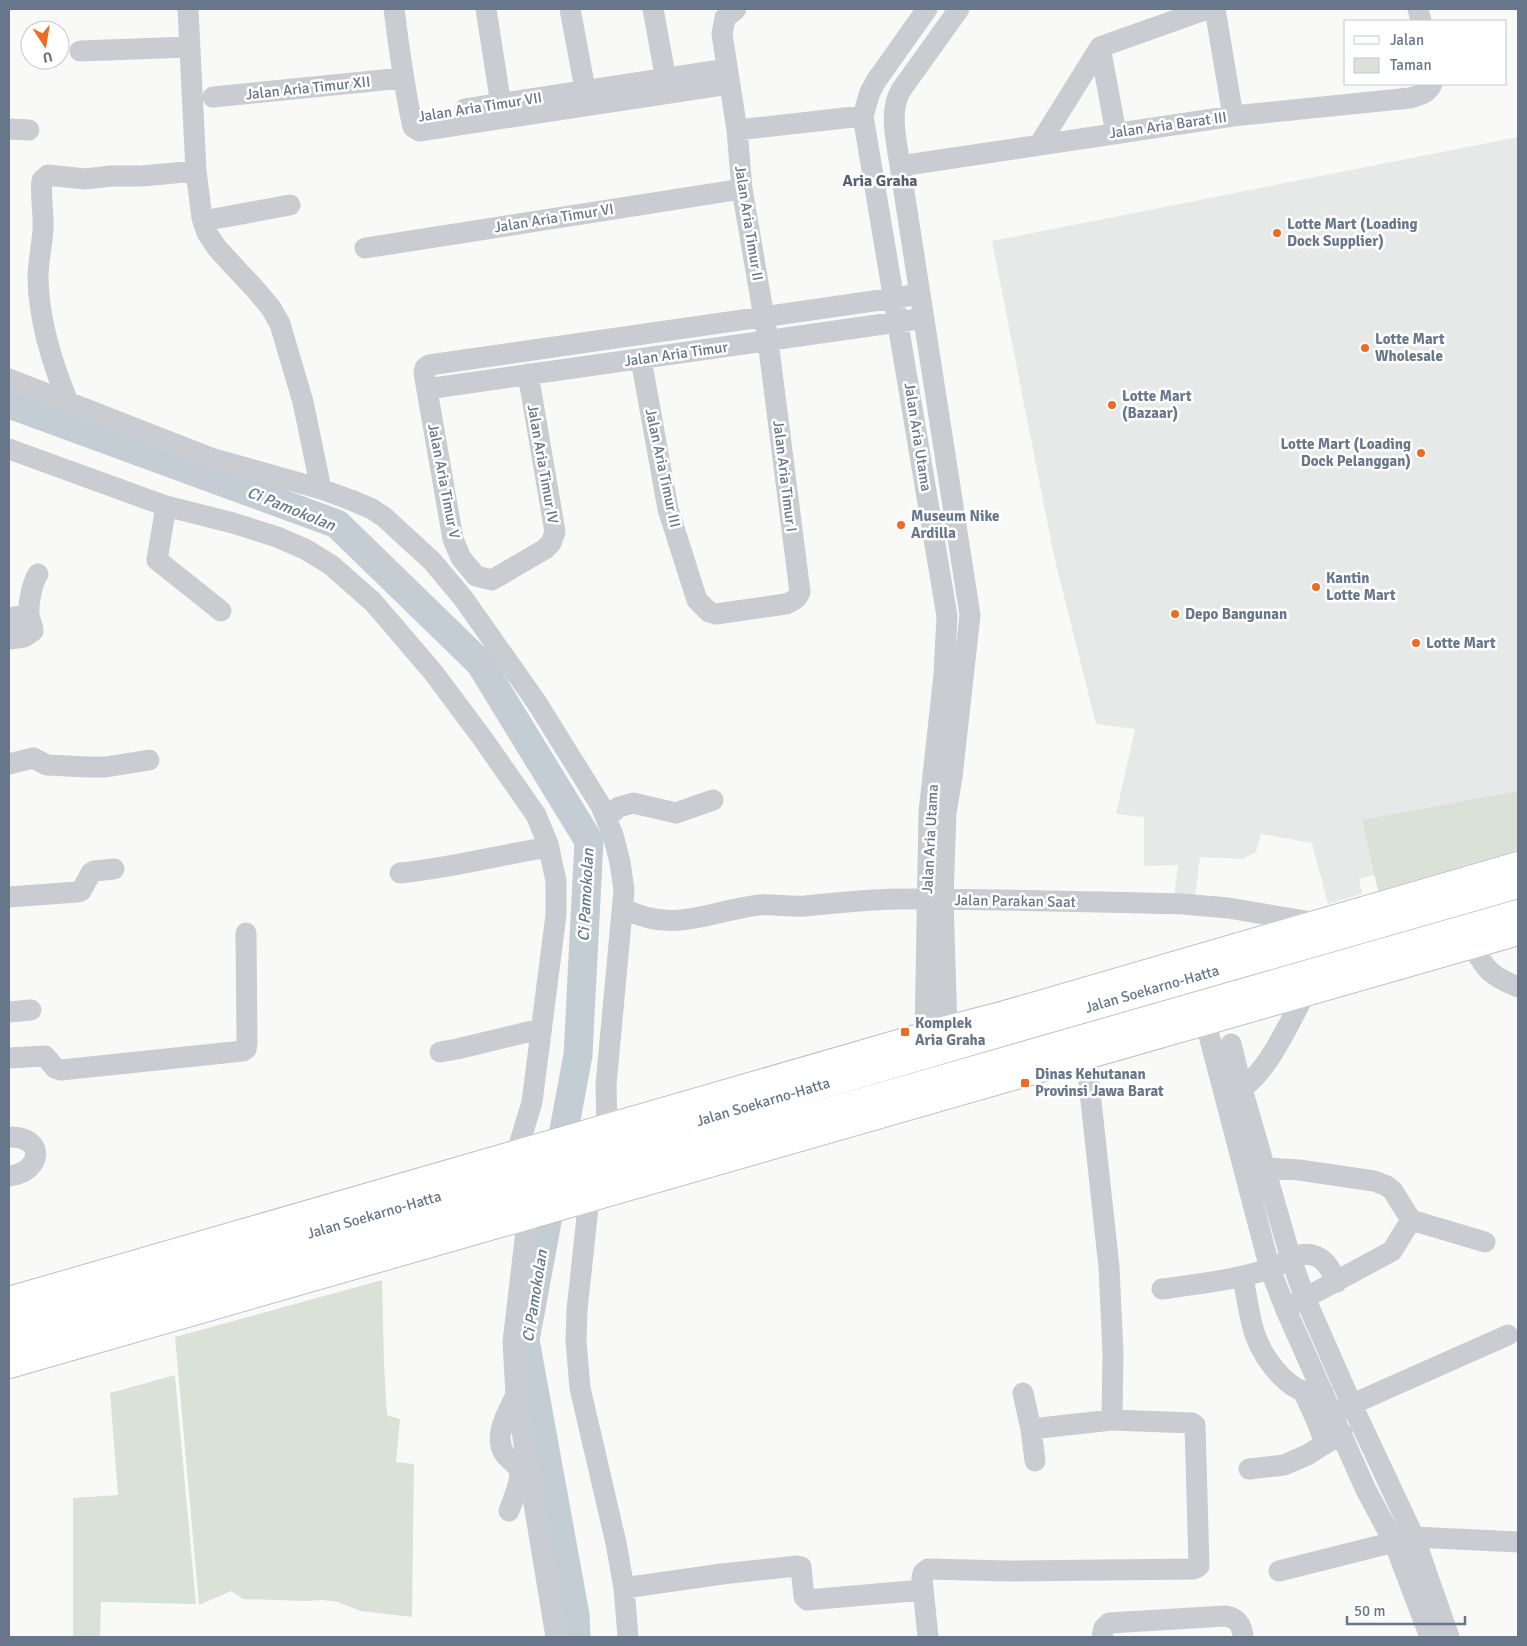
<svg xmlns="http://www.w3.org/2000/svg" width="1527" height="1646" font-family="Signika,sans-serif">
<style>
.built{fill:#e7e9e8}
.green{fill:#dae2d8}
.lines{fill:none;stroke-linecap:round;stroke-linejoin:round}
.stream{stroke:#c4cdd4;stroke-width:5}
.river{stroke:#c4cdd4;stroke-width:29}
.major-casing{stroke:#bcbfc4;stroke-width:30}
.highway-casing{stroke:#bbbec2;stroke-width:30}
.minor{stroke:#c9ccd0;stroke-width:21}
.major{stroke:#fff;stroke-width:28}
.highway{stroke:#fff;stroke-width:28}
.poi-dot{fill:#ee6b23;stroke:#fff;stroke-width:2}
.labels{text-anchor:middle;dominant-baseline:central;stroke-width:5;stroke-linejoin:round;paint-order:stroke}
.street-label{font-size:15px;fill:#67768a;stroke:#fff}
.poi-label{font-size:15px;font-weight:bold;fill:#67768a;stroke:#fff;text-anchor:start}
.neighbourhood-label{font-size:16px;font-weight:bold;fill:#55606f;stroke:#fff}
.water-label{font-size:16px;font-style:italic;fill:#637785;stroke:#fff}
</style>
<rect width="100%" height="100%" fill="#f9faf7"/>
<path class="built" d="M1518,137v696l-159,46 3,15 -34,10 -16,-61 -51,-9 -5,18 -13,7 -43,-2 -5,39h-21l4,-31 -34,1v-49l-28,-3 19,-85 -39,-5 -42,-168 -62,-315z"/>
<path class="green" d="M1518,791v59l-140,41 -16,-71z
M382,1280l2,84 3,51 13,4 -4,43 18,2 -2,153 -52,-6 -22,-9 -16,-2 -17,1 -62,-2 -12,-8 -32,14 -24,-268z
M175,1375l21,229 -95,-2 -1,35h-27v-139l45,-3 -8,-102z"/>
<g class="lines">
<path class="stream" d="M559,1627l16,-12"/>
<path class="river" d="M9,404l328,120 143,139 109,178 -11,214 -53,285 50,275 1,22"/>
<defs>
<path id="major" d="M9,1301l938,-271 58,-15 513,-149
M9,1364l1509,-433"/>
<g id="highway">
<path id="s1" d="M9,1320l573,-165 406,-119 530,-152"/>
<path d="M9,1347l1509,-433"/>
</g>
</defs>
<use href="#major" class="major-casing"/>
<use href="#highway" class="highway-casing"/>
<path class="minor" d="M188,9l8,162 6,47 5,15 10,15 38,41 16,19 9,16 23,78 18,87
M394,9c5,39 10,79 19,118l6,4 310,-47
M486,9l17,109
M570,9l18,96
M653,9l15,82
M1215,9l18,107
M1418,9l3,12
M1100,47l16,86
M80,51l109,-4
M213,97l190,-19
M465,109l262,-40
M9,129l20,1
M737,130l126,-14
M1039,145l61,-98 107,-38
M900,166l333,-50 177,-18c10,-3 17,-4 22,-14
M203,221l87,-16
M365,248l377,-59
M641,359l27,150 29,91 12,12 7,2 70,-10c7,-3 11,-5 14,-12l-32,-251 -26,-152 -5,-59 -15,-96 3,-16 11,-9
M528,374l27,158 -4,11 -6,6 -53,31 -16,-4 -15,-18 -8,-19 -29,-166 1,-5 4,-3 479,-69
M9,379l202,79 110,31 30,11 21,9 12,8 48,44 31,37 74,105 64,103 12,29 7,27 4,28 -18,195 1,42
M427,389l485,-69
M69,404c-16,-38 -30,-84 -31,-125 0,-17 4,-33 5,-50 1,-16 -3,-33 -1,-49l6,-5 37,4 26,-3h31l54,-5
M9,449l157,57 67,17 44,14 28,12 26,16 42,37 60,70 50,67 53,76 12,29 8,37v34l-24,187 -16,53
M166,506l-9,54 64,51
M9,618l20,-3
M9,639l15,-2 9,-6c0,-6 -3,-10 -4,-16 -1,-11 3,-32 9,-41
M9,764l24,-6 14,7 41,2h18l43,-7
M606,818l13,-11 14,-4 43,10 37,-13
M400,873c51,-5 99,-18 149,-26
M9,897l68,-5 4,-1 10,-18 3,-2 20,-2
M623,908c50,27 86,3 136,-3 15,-1 31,2 46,1 32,-3 65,-7 98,-7 93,0 186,3 280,5l45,4 89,15
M1472,944c13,26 19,32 46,43
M9,1012l22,-2
M1205,1020l65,249 16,41 80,180 28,52 36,95
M947,1030l-4,-131 3,-86 6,-36 18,-162 -70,-449c-3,-24 -12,-54 1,-76l58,-81
M925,1036l4,-224 15,-137 3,-59 -84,-500 7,-24 6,-11 51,-72
M1231,1044l11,45 49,170 14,39 47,107 62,132 35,100
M440,1052l17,-3 83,-20
M1086,1055l23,212 4,86 -1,67
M9,1058l36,-2 10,12 6,2 182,-19 3,-2 1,-6 -1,-110
M1233,1094c34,-17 55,-70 73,-102
M9,1137c37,-1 34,35 0,39
M1265,1168l34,2 75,11 13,5 6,5 18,29 74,22
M589,1198l-12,112 -1,31 4,47 36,155 8,45 4,49
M528,1214l-15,128 3,53 40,242
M1243,1276c7,40 8,69 38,100 6,6 14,13 22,15 6,1 14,1 20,1
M1162,1289c36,-5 73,-9 107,-20 14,-4 27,-18 43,-14 14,3 19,16 25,27
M1292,1305l100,-54 19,-31
M1303,1391l13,28 9,24
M1339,1410l169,-75
M1031,1429l4,32
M1249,1469l35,-4 23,-10 35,-22
M509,1511c3,-9 13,-31 10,-40 -2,-8 -11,-11 -15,-18 -11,-18 4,-41 12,-58
M1279,1571l135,-34 104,5
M624,1588l98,-14 75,-8 4,1 3,30 3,3 116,-10
M928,1637l-6,-59 1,-5 5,-4 80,2 186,-2 5,-3 -4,-141 -3,-2 -80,-3 -81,9 -8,-36
M1102,1637l2,-9 5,-5 116,-7c13,2 17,9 18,21"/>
<use href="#major" class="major"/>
<use href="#highway" class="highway"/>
</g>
<g class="poi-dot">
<circle cx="1277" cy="233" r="5"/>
<circle cx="1365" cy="348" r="5"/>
<circle cx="1112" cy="405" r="5"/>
<circle cx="1421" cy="453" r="5"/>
<circle cx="901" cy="525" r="5"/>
<circle cx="1316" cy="587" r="5"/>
<circle cx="1175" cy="614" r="5"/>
<circle cx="1416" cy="643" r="5"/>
<rect x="900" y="1027" width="10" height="10" rx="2.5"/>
<rect x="1020" y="1078" width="10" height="10" rx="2.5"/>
</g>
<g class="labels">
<g class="street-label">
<text transform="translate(308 88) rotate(-6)">Jalan Aria Timur XII</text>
<text transform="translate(480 107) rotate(-9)">Jalan Aria Timur VII</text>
<text transform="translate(1168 125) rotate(-8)">Jalan Aria Barat III</text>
<text transform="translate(554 218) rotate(-9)">Jalan Aria Timur VI</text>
<text transform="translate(749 223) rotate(81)">Jalan Aria Timur II</text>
<text transform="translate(676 354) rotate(-8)">Jalan Aria Timur</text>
<text transform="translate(918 437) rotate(81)">Jalan Aria Utama</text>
<text transform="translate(543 464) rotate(80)">Jalan Aria Timur IV</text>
<text transform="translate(663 468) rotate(78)">Jalan Aria Timur III</text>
<text transform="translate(785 476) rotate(83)">Jalan Aria Timur I</text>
<text transform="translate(444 481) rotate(79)">Jalan Aria Timur V</text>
<text transform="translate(930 839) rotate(-87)">Jalan Aria Utama</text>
<text transform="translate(1015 901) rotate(1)">Jalan Parakan Saat</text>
<text stroke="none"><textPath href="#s1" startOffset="1190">Jalan Soekarno-Hatta</textPath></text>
<text stroke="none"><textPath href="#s1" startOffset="785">Jalan Soekarno-Hatta</textPath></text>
<text stroke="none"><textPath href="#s1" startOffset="380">Jalan Soekarno-Hatta</textPath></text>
</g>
<g class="poi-label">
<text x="1287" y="224">Lotte Mart (Loading<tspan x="1287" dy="17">Dock Supplier)</tspan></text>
<text x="1375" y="339">Lotte Mart<tspan x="1375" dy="17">Wholesale</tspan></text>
<text x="1122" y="396">Lotte Mart<tspan x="1122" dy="17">(Bazaar)</tspan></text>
<text x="1411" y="444" text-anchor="end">Lotte Mart (Loading<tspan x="1411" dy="17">Dock Pelanggan)</tspan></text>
<text x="911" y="516">Museum Nike<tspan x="911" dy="17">Ardilla</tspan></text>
<text x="1326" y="578">Kantin<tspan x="1326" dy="17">Lotte Mart</tspan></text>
<text x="1185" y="614">Depo Bangunan</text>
<text x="1426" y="643">Lotte Mart</text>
<text x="915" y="1023">Komplek<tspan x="915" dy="17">Aria Graha</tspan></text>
<text x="1035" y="1074">Dinas Kehutanan<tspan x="1035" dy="17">Provinsi Jawa Barat</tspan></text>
</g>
<g class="neighbourhood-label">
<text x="880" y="181">Aria Graha</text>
</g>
<g class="water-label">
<text transform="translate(291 509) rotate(22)">Ci Pamokolan</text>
<text transform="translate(586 895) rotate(-87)">Ci Pamokolan</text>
<text transform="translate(535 1296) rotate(-81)">Ci Pamokolan</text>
</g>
</g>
<rect width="1527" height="1646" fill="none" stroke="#67768a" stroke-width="20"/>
<rect x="1344" y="20" width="162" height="65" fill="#ffffff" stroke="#c2c8d0"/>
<rect x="1354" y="36" width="25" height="8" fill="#ffffff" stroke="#c2c8d0"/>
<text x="1390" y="45" font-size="15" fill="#67768a">Jalan</text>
<rect x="1354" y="58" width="25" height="15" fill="#dae2d8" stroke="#c2c8d0"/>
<text x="1390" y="70" font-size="15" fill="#67768a">Taman</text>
<g transform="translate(45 45) rotate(168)"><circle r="24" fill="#ffffff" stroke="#c2c8d0"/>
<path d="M0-4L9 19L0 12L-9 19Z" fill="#ee6b23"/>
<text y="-8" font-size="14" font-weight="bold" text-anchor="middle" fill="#67768a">U</text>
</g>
<path d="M1347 1616v8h118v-8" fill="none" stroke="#67768a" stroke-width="2.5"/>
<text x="1354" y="1616" font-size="15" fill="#67768a" stroke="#ffffff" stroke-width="4" paint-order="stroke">50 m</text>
</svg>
